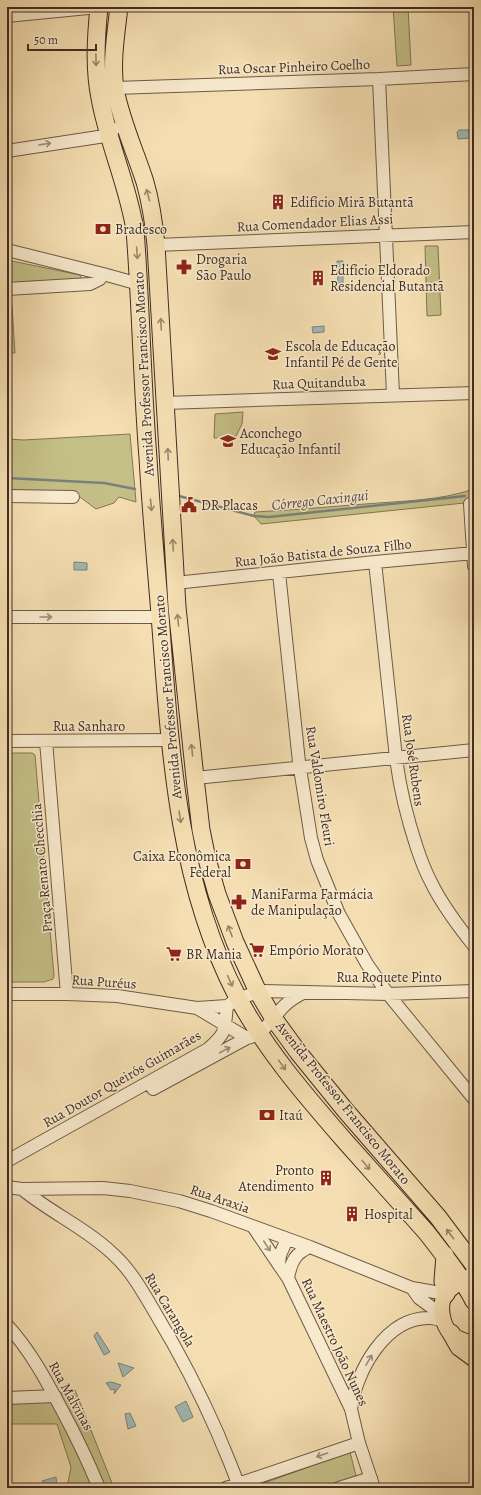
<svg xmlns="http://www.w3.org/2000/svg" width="481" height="1495" font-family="Alegreya,serif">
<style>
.green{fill:#c4bf87;stroke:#827656}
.water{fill:#a0bab6;stroke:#7a827c}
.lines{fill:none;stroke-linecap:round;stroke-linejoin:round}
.stream{stroke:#7a827c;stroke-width:2.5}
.minor-casing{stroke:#6e5a48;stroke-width:14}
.major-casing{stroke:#412d25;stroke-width:17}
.highway-casing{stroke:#412d25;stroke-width:19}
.minor{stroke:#f8eacd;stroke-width:12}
.major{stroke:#f5dfb2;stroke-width:15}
.highway{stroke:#f5dfb2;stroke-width:17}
.oneway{stroke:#9b866c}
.oneway2{stroke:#9c8c79}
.labels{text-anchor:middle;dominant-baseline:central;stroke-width:3;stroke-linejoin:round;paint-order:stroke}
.street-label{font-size:14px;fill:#412d25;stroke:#f8eacd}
.poi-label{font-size:14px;fill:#412d25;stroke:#f8eacd;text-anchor:start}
.water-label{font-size:15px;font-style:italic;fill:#595049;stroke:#f8eacd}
</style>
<rect width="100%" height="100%" fill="#f5dfb2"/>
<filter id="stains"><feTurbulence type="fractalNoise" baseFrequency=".005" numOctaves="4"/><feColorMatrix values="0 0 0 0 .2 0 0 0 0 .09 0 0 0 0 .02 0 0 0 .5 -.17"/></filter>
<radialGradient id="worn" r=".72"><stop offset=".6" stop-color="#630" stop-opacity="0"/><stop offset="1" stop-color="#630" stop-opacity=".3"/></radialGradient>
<path class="green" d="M393,7h15l3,58 -14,1z
M425,246h13l3,69 -14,1z
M7,260l73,15 2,5 -75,3z
M7,306h5l3,47h-8z
M243,412l-1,12 -7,14h-21l1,-24z
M130,434l6,68 -17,-5 -5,6 -18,6 -20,-15 -69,-1v-54l17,1z
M474,489v13l-213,22 -7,-8 1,-4c37,-2 73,-5 110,-8 36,-3 74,-3 109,-15z
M7,753h25l3,2 19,221 -1,3 -9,3h-37z
M75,1390l39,98h-47l4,-21 -14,-43h-47l2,-20z
M350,1452l6,24 -34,12h-69v-1z"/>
<path class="water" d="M459,130h10l1,8 -12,1 -1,-7z
M337,261h6v22h-5z
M324,326v6l-11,1 -1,-6z
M74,562l13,1v7h-13z
M97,1332l13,20 -6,3 -10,-19z
M118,1363l16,5 -11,9z
M111,1382l10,3 -7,9 1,-5 -4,1 -5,-7z
M186,1401l7,16 -10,5 -8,-15z
M130,1413l6,13 -8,3 -3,-15z
M56,1477l1,10 -11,1 -4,-7z"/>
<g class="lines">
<path class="stream" d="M7,478l97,5 31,6
M179,496l75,20 15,1 196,-21"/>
<defs>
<path id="minor" d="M7,16l91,-9
M379,79l14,316
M115,88l264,-9 95,-5
M7,151l98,-15 9,-7
M156,245l318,-13
M7,250l96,24 36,10
M7,289l83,-5 10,-5 3,-5
M165,403l309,-10
M7,496l66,1
M470,504l4,62
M375,562l21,196c4,32 11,60 21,90 4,12 8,23 14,34 11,23 27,44 43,64
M279,573l20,189 12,76 6,22 22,54 28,50 21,30 86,105
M175,583l200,-21 99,-9
M7,617h153
M7,741l164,-1
M46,741l21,253
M195,778l279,-28
M7,994h60l50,2 80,12 30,-2 12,-8 24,-7 125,3 86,-3
M197,1008l50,30c17,-3 25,-20 37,-32 6,-6 13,-10 21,-14
M153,1089l94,-51
M7,1161l201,-112c20,-17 16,-20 19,-43
M7,1187l15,2 81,-1 27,3 49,10 32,10 99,36 102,41 34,6
M22,1189c29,24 64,39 91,65 19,17 31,40 44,62 23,38 43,77 61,118 7,18 16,36 21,54
M254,1228l25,37
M287,1239l-7,16 -1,10 9,13 63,131 8,34 15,45
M288,1278c3,-16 7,-25 22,-31
M412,1288l7,10 23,17
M7,1325c23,25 39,55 55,85 14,26 26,51 37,78
M7,1398l48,-2
M351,1409c5,-37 34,-92 79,-91 5,0 10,2 15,4
M226,1488l133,-45
M339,1488l32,-10"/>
<path id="major" d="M474,1274c-9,5 -21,11 -28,20 -8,10 -4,31 5,40 6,5 16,8 23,10"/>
<path id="highway" d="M99,7c-3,30 -5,61 1,91 8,45 28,87 35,132 6,76 7,152 13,228 3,53 8,105 12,157 10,130 16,264 77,381 28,53 68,99 107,144 28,31 55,62 83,93 17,22 34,43 47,68
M119,7c-3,26 -8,56 -4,82 6,32 20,62 30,93 6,21 9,42 11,63l21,362 18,171 6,52 6,29 10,35 18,48 23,50 16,27 24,33 47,58 93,107 36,48
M445,1255l-2,26 3,13
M451,1333l8,14 15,11"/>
</defs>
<use href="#minor" class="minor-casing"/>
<use href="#major" class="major-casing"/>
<use href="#highway" class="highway-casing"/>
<use href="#minor" class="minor"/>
<use href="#major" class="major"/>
<use href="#highway" class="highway"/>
</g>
<defs><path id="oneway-shaft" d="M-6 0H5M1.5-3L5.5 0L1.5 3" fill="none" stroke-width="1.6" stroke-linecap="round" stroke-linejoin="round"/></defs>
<g class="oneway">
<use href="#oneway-shaft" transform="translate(96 60) rotate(89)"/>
<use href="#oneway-shaft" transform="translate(148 195) rotate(-105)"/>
<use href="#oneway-shaft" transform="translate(137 253) rotate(86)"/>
<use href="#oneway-shaft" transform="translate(161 324) rotate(-93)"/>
<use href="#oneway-shaft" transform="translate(168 454) rotate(-93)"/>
<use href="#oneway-shaft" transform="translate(151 505) rotate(85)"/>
<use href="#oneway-shaft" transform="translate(173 545) rotate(-93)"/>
<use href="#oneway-shaft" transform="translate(178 620) rotate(-96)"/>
<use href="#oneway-shaft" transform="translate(192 750) rotate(-96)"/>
<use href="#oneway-shaft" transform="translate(180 817) rotate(81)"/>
<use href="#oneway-shaft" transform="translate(230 931) rotate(-111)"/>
<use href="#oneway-shaft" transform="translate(230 981) rotate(66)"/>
<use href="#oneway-shaft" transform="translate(282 1065) rotate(54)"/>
<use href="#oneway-shaft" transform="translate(366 1165) rotate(49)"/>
<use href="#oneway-shaft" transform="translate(450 1234) rotate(-127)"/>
</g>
<g class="oneway2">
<use href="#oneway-shaft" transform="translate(45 144) rotate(-8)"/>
<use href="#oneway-shaft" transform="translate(46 617)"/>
<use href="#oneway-shaft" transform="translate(225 1050) rotate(-28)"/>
<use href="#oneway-shaft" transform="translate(267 1246) rotate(57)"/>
<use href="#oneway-shaft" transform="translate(369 1360) rotate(-60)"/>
<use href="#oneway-shaft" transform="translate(322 1455) rotate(161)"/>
</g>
<defs>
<symbol id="building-bare" viewBox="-9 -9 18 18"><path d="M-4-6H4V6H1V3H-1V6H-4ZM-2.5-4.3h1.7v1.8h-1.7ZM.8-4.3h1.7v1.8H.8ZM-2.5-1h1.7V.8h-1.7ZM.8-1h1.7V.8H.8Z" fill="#8f2418" stroke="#f8eacd" stroke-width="2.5" paint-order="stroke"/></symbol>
<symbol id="bank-bare" viewBox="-9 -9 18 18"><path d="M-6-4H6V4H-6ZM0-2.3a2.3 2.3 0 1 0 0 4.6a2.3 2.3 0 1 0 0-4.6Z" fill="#8f2418" stroke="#f8eacd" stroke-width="2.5" paint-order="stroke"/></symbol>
<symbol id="pharmacy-bare" viewBox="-9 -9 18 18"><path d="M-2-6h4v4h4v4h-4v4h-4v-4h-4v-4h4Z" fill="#8f2418" stroke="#f8eacd" stroke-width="2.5" paint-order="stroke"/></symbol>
<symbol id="school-bare" viewBox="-9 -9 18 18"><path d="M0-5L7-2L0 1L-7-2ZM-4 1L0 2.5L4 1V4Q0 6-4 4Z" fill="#8f2418" stroke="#f8eacd" stroke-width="2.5" paint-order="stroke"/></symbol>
<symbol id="civic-bare" viewBox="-9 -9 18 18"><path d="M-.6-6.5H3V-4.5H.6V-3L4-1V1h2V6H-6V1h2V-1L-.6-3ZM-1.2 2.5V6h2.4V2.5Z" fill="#8f2418" stroke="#f8eacd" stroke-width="2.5" paint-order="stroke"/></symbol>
<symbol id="supermarket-bare" viewBox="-9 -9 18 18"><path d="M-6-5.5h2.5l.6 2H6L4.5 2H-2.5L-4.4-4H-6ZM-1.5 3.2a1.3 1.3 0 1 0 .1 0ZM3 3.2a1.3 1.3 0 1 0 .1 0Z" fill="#8f2418" stroke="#f8eacd" stroke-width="2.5" paint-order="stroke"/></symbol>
</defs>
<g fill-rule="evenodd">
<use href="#building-bare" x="267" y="191" width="22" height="22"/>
<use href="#bank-bare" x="92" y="218" width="22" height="22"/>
<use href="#pharmacy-bare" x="173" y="256" width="22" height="22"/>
<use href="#building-bare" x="307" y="267" width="22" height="22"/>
<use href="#school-bare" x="262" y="343" width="22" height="22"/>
<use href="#school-bare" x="217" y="430" width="22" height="22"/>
<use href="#civic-bare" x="178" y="494" width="22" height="22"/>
<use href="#bank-bare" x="232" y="853" width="22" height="22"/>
<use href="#pharmacy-bare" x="228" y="891" width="22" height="22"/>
<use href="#supermarket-bare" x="246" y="939" width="22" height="22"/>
<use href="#supermarket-bare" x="163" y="943" width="22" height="22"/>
<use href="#bank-bare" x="256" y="1104" width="22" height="22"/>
<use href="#building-bare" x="315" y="1167" width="22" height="22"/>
<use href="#building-bare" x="341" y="1203" width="22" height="22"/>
</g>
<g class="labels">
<g class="street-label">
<text transform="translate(294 67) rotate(-2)">Rua Oscar Pinheiro Coelho</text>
<text transform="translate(315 223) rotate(-3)">Rua Comendador Elias Assi</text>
<text transform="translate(144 374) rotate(-93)">Avenida Professor Francisco Morato</text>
<text transform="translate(319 383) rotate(-2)">Rua Quitanduba</text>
<text transform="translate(323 553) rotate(-6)">Rua João Batista de Souza Filho</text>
<text transform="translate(168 697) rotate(-95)">Avenida Professor Francisco Morato</text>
<text x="89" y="726">Rua Sanharo</text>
<text transform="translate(413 760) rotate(82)">Rua José Rubens</text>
<text transform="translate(320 786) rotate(81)">Rua Valdomiro Fleuri</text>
<text transform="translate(42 868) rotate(-95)">Praça Renato Checchia</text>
<text x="389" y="977">Rua Roquete Pinto</text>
<text transform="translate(104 982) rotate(4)">Rua Puréus</text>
<text transform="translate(122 1079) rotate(-30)">Rua Doutor Queirós Guimarães</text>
<text transform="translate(343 1103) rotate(51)">Avenida Professor Francisco Morato</text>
<text transform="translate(220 1199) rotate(19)">Rua Araxia</text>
<text transform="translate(170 1310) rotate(59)">Rua Carangola</text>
<text transform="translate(335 1342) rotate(65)">Rua Maestro João Nunes</text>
<text transform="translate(71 1396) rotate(61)">Rua Malvinas</text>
</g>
<g class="poi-label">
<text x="290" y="202">Edifício Mirã Butantã</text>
<text x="115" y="229">Bradesco</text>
<text x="196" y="259">Drogaria<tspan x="196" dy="16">São Paulo</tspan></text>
<text x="330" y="270">Edifício Eldorado<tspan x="330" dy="16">Residencial Butantã</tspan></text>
<text x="285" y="346">Escola de Educação<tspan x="285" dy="16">Infantil Pé de Gente</tspan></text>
<text x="240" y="433">Aconchego<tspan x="240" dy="16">Educação Infantil</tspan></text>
<text x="201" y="505">DR Placas</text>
<text x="231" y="856" text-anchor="end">Caixa Econômica<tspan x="231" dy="16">Federal</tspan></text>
<text x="251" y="894">ManiFarma Farmácia<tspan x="251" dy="16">de Manipulação</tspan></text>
<text x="269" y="950">Empório Morato</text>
<text x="186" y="954">BR Mania</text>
<text x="279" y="1115">Itaú</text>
<text x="314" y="1170" text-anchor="end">Pronto<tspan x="314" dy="16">Atendimento</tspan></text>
<text x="364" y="1214">Hospital</text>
</g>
<g class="water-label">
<text transform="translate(320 500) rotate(-6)">Córrego Caxingui</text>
</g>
</g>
<rect width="481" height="1495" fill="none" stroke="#f5dfb2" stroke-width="24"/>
<rect x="8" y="8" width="465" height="1479" fill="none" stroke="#412d25" stroke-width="2"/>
<rect x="12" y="12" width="457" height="1471" fill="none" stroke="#412d25"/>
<path d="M28 44v6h68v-6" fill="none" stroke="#412d25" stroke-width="2"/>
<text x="34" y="44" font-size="12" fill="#412d25" stroke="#f8eacd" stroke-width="3" paint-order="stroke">50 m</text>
<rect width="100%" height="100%" filter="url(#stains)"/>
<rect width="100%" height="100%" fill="url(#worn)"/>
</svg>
